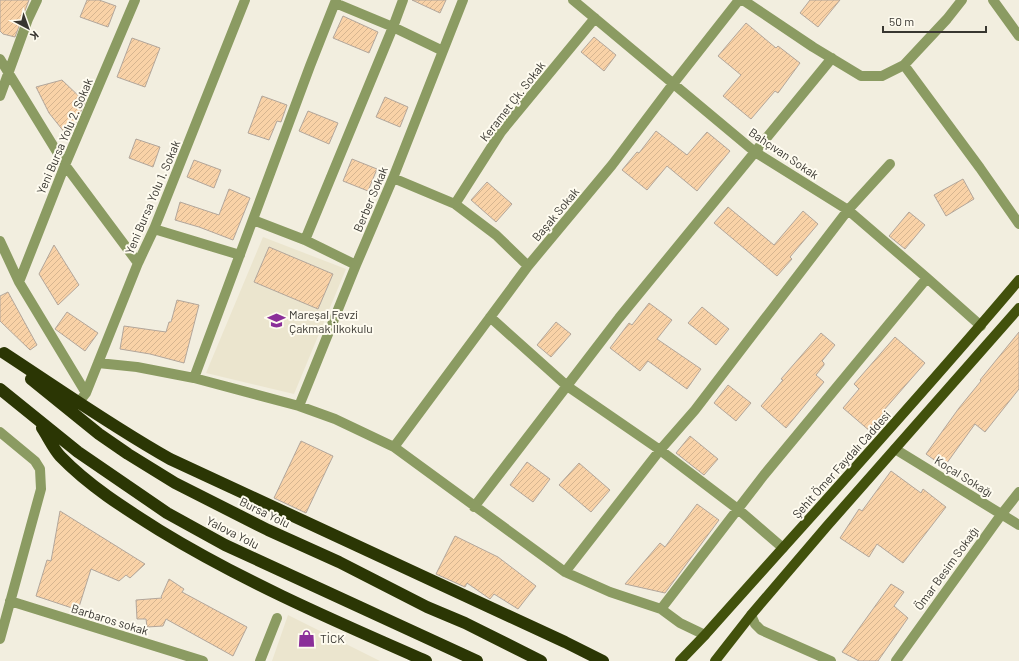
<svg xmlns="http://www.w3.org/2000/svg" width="1019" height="661" font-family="Barlow,sans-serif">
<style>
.built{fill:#ebe5ce}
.building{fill:url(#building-hatch);stroke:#b2a69b}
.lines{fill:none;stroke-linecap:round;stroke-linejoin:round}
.minor{stroke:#8b9b62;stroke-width:10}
.major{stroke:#42510c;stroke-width:10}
.highway{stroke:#2b3604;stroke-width:12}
.labels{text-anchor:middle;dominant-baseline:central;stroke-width:4;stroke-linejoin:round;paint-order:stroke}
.street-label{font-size:12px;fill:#383630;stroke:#fefbef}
.poi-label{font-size:12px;fill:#383630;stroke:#fefbef;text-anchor:start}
</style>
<defs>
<pattern id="building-hatch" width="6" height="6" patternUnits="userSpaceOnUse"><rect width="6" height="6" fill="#f9d2a7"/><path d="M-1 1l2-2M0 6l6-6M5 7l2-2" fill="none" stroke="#d6b590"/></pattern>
</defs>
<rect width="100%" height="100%" fill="#f2eedf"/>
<path class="built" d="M263,237l83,32 -52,125 -88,-21z
M288,615l92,46h-108z"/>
<path class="building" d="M0,0h29l-14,37 -12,-3 -3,-3z
M87,0h12l17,6 -8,21 -28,-10z
M412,0h34l-6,13z
M810,0h30l-22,27 -18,-14z
M343,16l35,16 -9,21 -36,-15z
M746,23l30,25 2,-2 22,17 -22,30 -3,-2 -24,28 -28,-23 18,-21 -23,-19z
M594,37l22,18 -12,16 -23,-19z
M132,38l28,10 -15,39 -28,-10z
M62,80l23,22 -16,36 -20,-25 -13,-26z
M262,96l25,9 -6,17 -4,-1 -8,19 -21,-7z
M385,97l23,10 -8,20 -24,-10z
M308,111l30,12 -9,21 -30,-13z
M656,131l31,24 20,-23 23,19 -33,40 -30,-25 -20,24 -25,-20 15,-18 2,1z
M136,139l24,8 -7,20 -24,-9z
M352,159l25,10 -9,22 -25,-10z
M194,160l27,10 -7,18 -27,-11z
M963,179l11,20 -28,17 -12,-21z
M487,182l25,22 -16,18 -25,-22z
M229,189l21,9 -17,42 -34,-13 -24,-7 5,-18 39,13z
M728,207l46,38 29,-34 15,13 -28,33 2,2 -15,17 -63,-53z
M909,212l16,13 -20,24 -16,-13z
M54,245l25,40 -21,20 -19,-31z
M269,247l64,27 -15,35 -64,-27z
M8,292l29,53 -7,5 -30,-29v-25z
M177,300l22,5 -15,58 -34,-9 -30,-5 4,-23 42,6 3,-10h2z
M649,303l23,17 -15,19 44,30 -14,20 -39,-28 -8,10 -30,-23 19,-25 3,2z
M702,307l27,22 -13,16 -28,-22z
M67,312l31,21 -13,18 -30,-22z
M556,322l15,12 -20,23 -14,-12z
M1019,332v57l-34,43 -10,-8 -31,43 -18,-13 33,-46 22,-27 -1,-1z
M821,333l14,12 -13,16 2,2v2l-8,10 8,7 -38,46 -25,-22 22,-26 -2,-1z
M895,337l30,26 -41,47 4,3 -17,19 -28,-24 16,-19 -5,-5z
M728,385l23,18 -15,18 -22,-18z
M690,436l28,23 -14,16 -28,-22z
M301,441l32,15 -27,57 -32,-15z
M527,462l23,17 -17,23 -23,-17z
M579,463l31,27 -19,22 -32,-27z
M891,471l30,22 2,-4 23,18 -43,56 -26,-19 -8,13 -29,-19 19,-29 3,2z
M697,504l22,16 -54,73 -40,-9 35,-41 5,4z
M60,511l85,53 -15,14 -4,-3 -7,6 -28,-12 -13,41 -42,-14 11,-36 4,1z
M455,536l43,21 38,29 -18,23 -24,-15 -4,5 -23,-16 -2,4 -29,-13z
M169,579l15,10 -2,3 65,35 -14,29 -67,-37 -3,7 -16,1 -1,-8h-9l-1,-19 26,-2 -1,-1z
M891,584l13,8 -10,14 14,12 -30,43h-19l-17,-9z"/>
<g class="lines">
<path class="minor" d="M573,0l182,152 93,58 79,68 54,48
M743,0l70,47 48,29h21l22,-11 43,-46 15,-19
M993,0l26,36
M335,3l58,24 50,24
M0,59l65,106 73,98
M904,65l76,103 39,56
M0,96l28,-77 9,-19
M393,178l62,26 41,31 32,31
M455,204l46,-72 94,-114
M253,220l52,20 51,25
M154,229l86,26
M305,240l88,-213 10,-27
M0,241l19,41 67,111
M19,282l46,-117 70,-165
M490,317l77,69 93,64 79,60 44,38
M98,363l39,4 57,11 105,28 36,13 59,28 171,125 45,20 51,17 19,14 25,12
M194,378l116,-312 26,-66
M79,402l7,-9 52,-130 16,-34 91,-229
M299,406l57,-141 37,-87 70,-178
M0,432l35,29 5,8 1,20 -41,150
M394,447l134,-181 84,-101 61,-81 66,-84
M895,449l124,76
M474,507l145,-189 213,-260
M565,572l95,-122 35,-40 153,-200 42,-46
M10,601l193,60
M661,609l103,-134 163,-197
M751,615l4,9 6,6 70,31
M260,661l17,-43
M896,661l105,-146 18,-23"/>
<path class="major" d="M680,661l25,-26c105,-118 212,-234 314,-355
M715,661l36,-46 76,-89 192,-218"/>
<path class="highway" d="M4,353c55,36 109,74 166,106l395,183 38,19
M31,379l68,55 29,20 47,29 93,47 71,32 88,45 38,16 76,38
M0,389l78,63 89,61 58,32 252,116
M42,428c6,9 11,20 18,28 29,30 64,52 99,74 85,52 176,91 267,131"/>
</g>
<defs>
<symbol id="school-bare" viewBox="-9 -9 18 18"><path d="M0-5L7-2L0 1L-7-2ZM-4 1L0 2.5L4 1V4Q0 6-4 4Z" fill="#8b2f99" stroke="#fefbef" stroke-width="2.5" paint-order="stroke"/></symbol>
<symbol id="shop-bare" viewBox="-9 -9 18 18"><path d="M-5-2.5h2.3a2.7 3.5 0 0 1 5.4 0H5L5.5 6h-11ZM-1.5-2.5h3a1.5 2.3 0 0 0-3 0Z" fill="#8b2f99" stroke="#fefbef" stroke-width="2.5" paint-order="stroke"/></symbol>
</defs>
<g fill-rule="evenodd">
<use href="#school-bare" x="264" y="308" width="25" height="25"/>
<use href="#shop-bare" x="294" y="626" width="25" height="25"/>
</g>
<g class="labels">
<g class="street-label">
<text transform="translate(512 101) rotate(-52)">Keramet Çk. Sokak</text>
<text transform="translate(64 136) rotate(-67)">Yeni Bursa Yolu 2. Sokak</text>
<text transform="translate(784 153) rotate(34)">Bahçıvan Sokak</text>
<text transform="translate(152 197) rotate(-67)">Yeni Bursa Yolu 1. Sokak</text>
<text transform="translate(370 199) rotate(-67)">Berber Sokak</text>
<text transform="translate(555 214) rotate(-50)">Başak Sokak</text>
<text transform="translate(841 464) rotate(-48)">Şehit Ömer Faydalı Caddesi</text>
<text transform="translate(964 476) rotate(32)">Koçal Sokağı</text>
<text transform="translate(265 512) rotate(26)">Bursa Yolu</text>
<text transform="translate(233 532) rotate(27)">Yalova Yolu</text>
<text transform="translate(946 568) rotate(-54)">Ömar Besim Sokağı</text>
<text transform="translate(110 619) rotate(17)">Barbaros sokak</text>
</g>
<g class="poi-label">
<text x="289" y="314">Mareşal Fevzi<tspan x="289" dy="14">Çakmak İlkokulu</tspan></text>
<text x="320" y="638">TİCK</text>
</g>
</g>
<g transform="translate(28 28) rotate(139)" stroke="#fefbef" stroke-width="3" paint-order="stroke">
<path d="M0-3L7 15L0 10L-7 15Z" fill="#383630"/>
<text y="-6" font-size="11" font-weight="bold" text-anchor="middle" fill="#383630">K</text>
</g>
<path d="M883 26v6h103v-6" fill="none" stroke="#383630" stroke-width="2"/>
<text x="889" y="26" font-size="12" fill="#383630" stroke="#fefbef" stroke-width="3" paint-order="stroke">50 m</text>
</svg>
